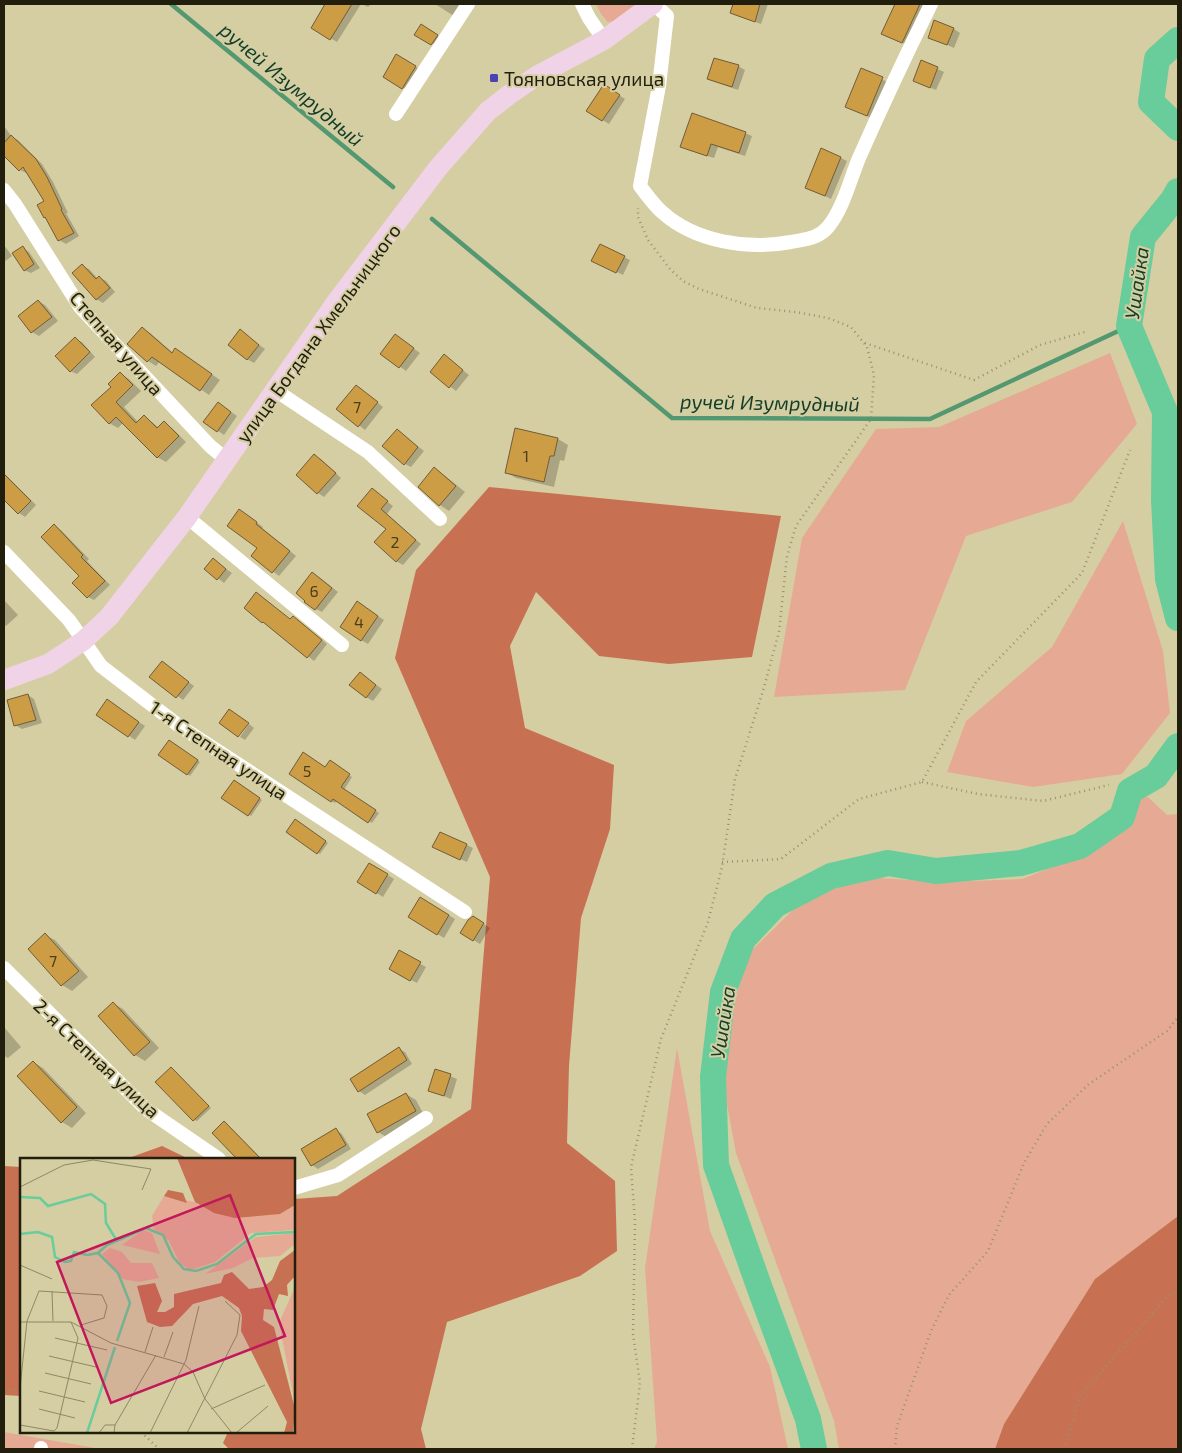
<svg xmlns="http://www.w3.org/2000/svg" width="1182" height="1453" font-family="'Exo 2',sans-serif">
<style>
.green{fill:#e6aa94}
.forest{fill:#c87152}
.shadow{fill:#0003}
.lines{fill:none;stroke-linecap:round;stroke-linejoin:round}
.stream{stroke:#539870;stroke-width:4.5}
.river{stroke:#69cc9b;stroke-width:26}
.building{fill:#cc9d45;stroke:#715c38}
.path{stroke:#97916e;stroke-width:2.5;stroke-dasharray:1 4;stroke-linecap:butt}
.street{stroke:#fff;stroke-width:14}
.secondary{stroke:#f0d3e7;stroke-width:20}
.poi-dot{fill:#4a41b7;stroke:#d5cea2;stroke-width:2}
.labels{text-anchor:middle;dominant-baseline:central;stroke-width:4;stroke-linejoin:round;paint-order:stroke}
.number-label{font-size:16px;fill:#4c3e1b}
.poi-label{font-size:19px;fill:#211e0d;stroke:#d5cea2;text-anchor:start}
.street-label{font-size:19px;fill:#211e0d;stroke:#d5cea2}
.water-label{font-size:20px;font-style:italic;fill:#113d29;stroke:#d5cea2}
.inset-river{fill:none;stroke:#69cc9b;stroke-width:2.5}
.inset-road{fill:none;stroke:#8d8866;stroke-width:1}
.view{fill:#c2185b;fill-opacity:0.15;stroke:#c2185b;stroke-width:2.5}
.inset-edge{fill:none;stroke:#211e0d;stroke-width:2.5}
</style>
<rect width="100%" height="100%" fill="#d5cea2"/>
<path class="green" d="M596,4h45l-21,16 -12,2 -7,-8z
M1110,353l27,71 -65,78 -106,34 -61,154 -131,7 28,-159 74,-109 63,-2z
M1123,521l40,130 7,62 -48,61 -89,13 -86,-15 19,-51 86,-74z
M1148,797l19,18 11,-1v402l-83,63 -91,145 -9,25h-156l-5,-28 -98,-268 -14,-75 9,-62 17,-62 46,-45 27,-19 41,-13 82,5 78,-3 63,-25 41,-24 8,-32z
M677,1048l33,183 60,136 18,82h-134l3,-7 -12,-174z
M4,1432l97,17h-97z"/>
<path class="forest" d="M489,487l292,29 -29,141 -83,7 -70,-8 -63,-64 -26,54 15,82 89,37 -4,64 -29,89 -12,148 -2,77 48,38 2,70 -37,25 -133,46 -26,107 5,20h-197l-6,-6 5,-11h66v-233l43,-3 134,-87 19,-232 -95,-219 21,-88z
M162,1146l27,13h-63z
M4,1166l17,1v229l-17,-1z
M1178,1216v233h-183l9,-25 91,-145z"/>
<path class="shadow" d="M328,4h33l-24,38 -24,-14z
M362,4h9l-3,3z
M435,4h32l-10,14z
M734,4h34l-7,20 -23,-8 -7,-3z
M896,4h36l-19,44 -30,-15z
M421,26l22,13 -5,8 -22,-13z
M954,29l6,4 -6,15 -25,-11z
M397,56l24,14 -12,21 -25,-15z
M922,62l22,10 -8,18 -15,-6z
M738,66l7,4 -7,20 -23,-8 -7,-3z
M861,70l31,14 -15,37 -31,-15z
M611,90l14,9 -16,25 -21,-13z
M4,126l8,11 6,3 24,24 11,18 15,31h-2l13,23 -13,8 -7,-4 -11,-21 -3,-2 -6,-12 7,-3 -19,-30 -1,1 -6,-3 -16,-16z
M745,133l7,3 -7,20 -27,-9 -4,11 -26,-8z
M841,158l6,3 -16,38 -24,-11z
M4,245l8,11 -8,6z
M23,248l6,4 11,16 -9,5 -7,-3z
M624,257l6,3 -7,15 -25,-12z
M82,266l7,3 9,10 1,-2 7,4 9,11 -12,11 -7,-4z
M38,301l7,4 13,16 -19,15 -7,-4 -13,-16z
M142,329l8,4 23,20 11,2 36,25 -11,15 -49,-34 -4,5 -8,-5z
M240,331l25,18 -11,14 -7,-4z
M395,335l25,18 -14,18 -24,-17z
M75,339l7,3 13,15 -18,17 -7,-3z
M450,360l19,15 -13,16 -25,-19z
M121,374l8,5 12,12 -17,16 14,15 6,-5 8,5 7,6 5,-5 8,5 14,14 -20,20 -9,-5 -34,-34 -5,5 -9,-5 3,-36z
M362,390l21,17 -18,23 -27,-21z
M224,407l13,9 -13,19 -19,-13z
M397,430l27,21 -13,16 -6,-3z
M558,439l10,6 -4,16 -4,-1 -6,27 -38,-9 -10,-6z
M315,456l6,3 20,19 -17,19 -6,-4 -20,-18z
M435,469l9,6 21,17 -16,19 -9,-6z
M4,473l32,32 -11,12 -6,-4 -15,-15z
M378,494l15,12 -6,8 34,30 -18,21 -7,-4 -9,-32 -28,-23z
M245,514l18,13 -1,1 34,28 -17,20 -26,-20 6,-8z
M54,526l7,4 28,29 -2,2 23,24 -16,15 -6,-3 -7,-21z
M219,564l13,9 -8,10 -18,-14z
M319,577l19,15 -16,20 -6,-3z
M4,600l14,15 -12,11 -2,-2z
M364,607l20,13 -16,24 -7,-4z
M291,620l8,1 28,23 -13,17 -51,-39z
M168,667l26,19 -11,14 -32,-23z
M360,673l22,16 -9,12 -7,-4z
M28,695l6,4 8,24 -20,6 -7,-4z
M113,705l32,21 -10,14 -37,-26z
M249,724l5,4 -9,12 -5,-3z
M169,741l31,21 -10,14 -30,-21z
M330,762l22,15 -8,13 35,23 -7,10 -35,-23 -2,3 -4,-2 -5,-33z
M234,781l28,19 -11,16 -28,-19z
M295,821l33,22 -8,11 -32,-22z
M467,845l6,3 -6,14 -27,-12z
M370,864l24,15 -11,18 -24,-15z
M421,898l34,21 -11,19 -35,-21z
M473,917l17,11 -10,16 -18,-11z
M45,935l10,5 33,37 -16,14 -10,-6 -32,-36z
M399,952l27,15 -9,16 -27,-14z
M113,1003l10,6 36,39 -14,13 -10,-6z
M4,1027l17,20 -13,11 -4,-2z
M399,1049l6,3 7,12 -47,31 -6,-4z
M33,1062l10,6 43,45 -14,15 -10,-6z
M174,1070l37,38 -14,13 -3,-1z
M436,1070l21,9 -6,20 -22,-9z
M406,1094l10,6 9,17 -37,21 -10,-6z
M224,1123l6,4 32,32h-23l-26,-26z
M336,1130l6,4 9,15 -33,20 -6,-4z"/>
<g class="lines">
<path class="stream" d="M171,4l222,183
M432,219l240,199 258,1 199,-93
M1164,500l14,-4"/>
<path class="river" d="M1178,40l-21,19 -6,43 27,26
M1178,191l-5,9 -30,37 -14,89 36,86 -1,88 4,79 10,39
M814,1449l-6,-30 -49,-133 -43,-121 -3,-88 10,-85 20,-53 32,-34 56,-29 57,-13 48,8 85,-8 59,-17 42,-29 8,-26 26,-15 22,-30"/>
</g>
<path class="building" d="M325,4h27l-22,36 -19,-12z
M733,4h27l-5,18 -25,-9z
M895,4h25l-18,39 -21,-9z
M934,20l20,8 -7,17 -19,-7z
M421,24l17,11 -7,10 -17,-10z
M396,54l20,12 -14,23 -19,-12z
M714,58l25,7 -7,22 -25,-8z
M921,60l17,7 -8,21 -17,-7z
M861,68l22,9 -16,39 -22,-9z
M604,84l16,11 -18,26 -16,-10z
M692,113l54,19 -7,21 -28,-9 -4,12 -27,-9z
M11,135l25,24 11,18 15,32 -1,1 13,23 -16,8 -13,-24 -1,1 -7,-13 7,-4 -21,-34 -4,4 -15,-15v-13z
M821,148l20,9 -16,39 -20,-8z
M600,244l25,12 -9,17 -25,-12z
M23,246l11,18 -10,7 -12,-18z
M82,264l14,15 3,-3 11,12 -14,12 -24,-27z
M38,300l14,17 -21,16 -13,-17z
M142,327l30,26 3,-5 37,26 -12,17 -48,-34 -5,5 -20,-18z
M240,329l19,16 -12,15 -19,-15z
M395,334l19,14 -15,20 -19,-14z
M75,337l15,15 -20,20 -15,-16z
M444,354l19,16 -14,18 -19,-16z
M120,372l13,13 -17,17 20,21 8,-8 13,13 7,-7 15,15 -22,22 -41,-41 -7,7 -18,-19 20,-18 -3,-3z
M356,385l22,17 -20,25 -22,-18z
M218,402l13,10 -14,20 -14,-10z
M515,428l43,10 -4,18h-4l-6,26 -39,-9z
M397,429l21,18 -14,18 -22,-19z
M314,454l22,19 -19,21 -21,-19z
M434,467l22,19 -17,20 -21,-19z
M4,474l27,27 -13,13 -14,-14z
M372,488l16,13 -7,8 35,31 -20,22 -22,-20 12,-13 -29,-23z
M239,509l18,13 -1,2 34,27 -18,22 -21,-17 6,-8 -30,-22z
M54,524l29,31 -2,2 24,24 -18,17 -15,-15 7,-7 -38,-39z
M213,558l13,11 -9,11 -13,-11z
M312,572l20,16 -17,22 -11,-8 1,-1 -9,-8z
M256,592l34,27 3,-3 29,24 -15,18 -44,-36 -1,1 -18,-15z
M357,601l21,15 -17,25 -21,-14z
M162,661l27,21 -13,16 -27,-21z
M360,672l16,13 -10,13 -17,-13z
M28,694l8,26 -22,6 -7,-26z
M107,699l32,23 -11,15 -32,-22z
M229,709l20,14 -11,14 -19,-14z
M169,740l29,20 -11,15 -29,-20z
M303,752l22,15 5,-7 20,14 -9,13 35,23 -8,13 -35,-24 -2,3 -42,-28z
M234,780l26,18 -12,18 -27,-18z
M295,819l31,22 -9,13 -31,-22z
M440,832l27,12 -7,16 -28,-13z
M369,863l19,11 -12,20 -19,-12z
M420,897l29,18 -12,20 -29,-18z
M473,916l11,7 -11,18 -13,-8 8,-13z
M45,933l34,38 -18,15 -33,-37z
M399,950l22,12 -11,19 -21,-12z
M113,1002l37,40 -16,14 -36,-40z
M399,1047l8,13 -49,32 -8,-13z
M33,1061l44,46 -16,16 -44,-47z
M171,1067l38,39 -16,15 -38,-39z
M435,1069l16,5 -7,22 -16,-5z
M406,1093l10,18 -39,22 -10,-19z
M224,1121l37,38h-24l-25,-26z
M336,1128l10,17 -35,21 -10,-17z"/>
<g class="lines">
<path class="path" d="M865,343l109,37 66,-35 48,-14
M922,782l56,12 65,7 66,-16
M722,862l59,-3 78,-60 63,-17 54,-100 106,-109 48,-123
M4,1388l17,4
M141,1432l18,17
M632,1449l8,-66 -7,-49 2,-112 -4,-55 30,-128 47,-117 14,-55 13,-88 28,-88 16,-59 8,-76 9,-30 75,-107 3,-44 -7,-28 -16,-20 -23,-9 -32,-6 -39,-4 -58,-19 -16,-8 -13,-12 -22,-29 -10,-23v-9
M895,1449l2,-23 34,-95 18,-36 39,-44 36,-88 23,-39 42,-40 78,-53 11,-14
M1064,1449l16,-53 88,-100 10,-6"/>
<path class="street" d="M582,4l7,14 15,22
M654,4l13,12 -8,70 -19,100c7,9 14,19 22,26 33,30 86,38 129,30 14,-3 27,-3 37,-15 15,-18 22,-47 31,-69 23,-52 47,-103 72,-154
M396,114l72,-110
M4,190l11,14 65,103 130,139 17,14
M275,390l93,62 72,67
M187,517l155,128
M4,552l65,68 32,46 77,59 287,187
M4,968l142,141 73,50
M294,1188l44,-13 88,-57
M41,1449v-1"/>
<path class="secondary" d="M4,680l44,-16 35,-23 26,-24 78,-100 150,-216 101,-133 50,-57 22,-17 28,-19 66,-35 49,-36"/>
</g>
<rect class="poi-dot" x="489" y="73" width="10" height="10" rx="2.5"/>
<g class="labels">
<g class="number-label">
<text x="357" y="406">7</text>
<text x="526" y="455">1</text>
<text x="395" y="541">2</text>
<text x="314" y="590">6</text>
<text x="359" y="621">4</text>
<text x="307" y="770">5</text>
<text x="53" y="960">7</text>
</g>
<g class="poi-label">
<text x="504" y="78">Тояновская улица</text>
</g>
<g class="street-label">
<text transform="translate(318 333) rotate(-54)">улица Богдана Хмельницкого</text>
<text transform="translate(117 343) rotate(49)">Степная улица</text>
<text transform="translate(219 750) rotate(34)">1-я Степная улица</text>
<text transform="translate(97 1058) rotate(43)">2-я Степная улица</text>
</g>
<g class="water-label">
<text transform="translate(292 84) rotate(40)">ручей Изумрудный</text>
<text transform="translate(1136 283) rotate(-82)">Ушайка</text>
<text transform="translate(770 402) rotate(1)">ручей Изумрудный</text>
<text transform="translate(722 1022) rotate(-81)">Ушайка</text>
</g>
</g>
<g transform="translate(20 1158)">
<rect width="275" height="275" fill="#d5cea2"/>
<path d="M144,38l31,6 19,11 66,1 15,-9v25l-44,3 -36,29 -24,8 -11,-6 -11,-23 -15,-12 -2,-13zM123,72l9,3 8,21 -38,-9zM275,75v11l-15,12 -27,2 -20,10 -28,6 51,-37zM90,90l12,4 9,11h21l7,15 -20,4 -17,-3 -20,-25zM275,129v117l-16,-81z" fill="#e6aa94"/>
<path d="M157,0h118v47l-15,9 -22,2 -23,2 -21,-5 -19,-11zM148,32l15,3 4,10 -23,-7zM275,92v26l-8,9 1,11 -9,-2 -6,16 -9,-1 -1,11 11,7 21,82 -2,24h-9l3,-11 -46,-91 1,-15 -3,-8 -17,-12 -29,8 -21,22 -12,1 -13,-5 -10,-36 18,-3 7,18 -5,11h8l9,-5v-13l47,-11 3,-8 8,-3 17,17 14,-2 9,-7 8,-19z" fill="#c87152"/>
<path class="inset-river" d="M0,39l20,1 8,8 43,-12 14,10 1,19 11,18M0,76l18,-2 14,5 3,20 10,5 6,-1 3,-9 13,3 11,-2 9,-8 39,-17 17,7 10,22 11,12 12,2 21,-7 39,-30 39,-2M78,95l20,20 12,30 -13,38M67,275l28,-86"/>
<path class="inset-road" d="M0,29l44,-22 29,-5 58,9 -9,21M0,107l32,14M32,133l1,30M0,164h51l40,21 73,21 9,8 12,27 27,34M35,180l52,12M125,194l8,-25M29,198l47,11M144,199l9,-25M25,215l46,11M0,230l7,-67 12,-30 63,4 5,11 -3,12 -23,7M19,233l46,11M19,251l36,9M191,251l54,-24M0,267l34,6 3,-3 21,-90 -7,-16M79,275l6,-8h10M94,275l1,-8 41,-70M130,275l36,-73 13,-54M167,275l50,-98 3,-20 -15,-14M216,275l32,-27"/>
<path class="view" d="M210,37l55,141 -174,67 -54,-141z"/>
<rect width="275" height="275" class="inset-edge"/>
</g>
<rect width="1182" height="1453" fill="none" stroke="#211e0d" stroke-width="10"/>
</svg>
